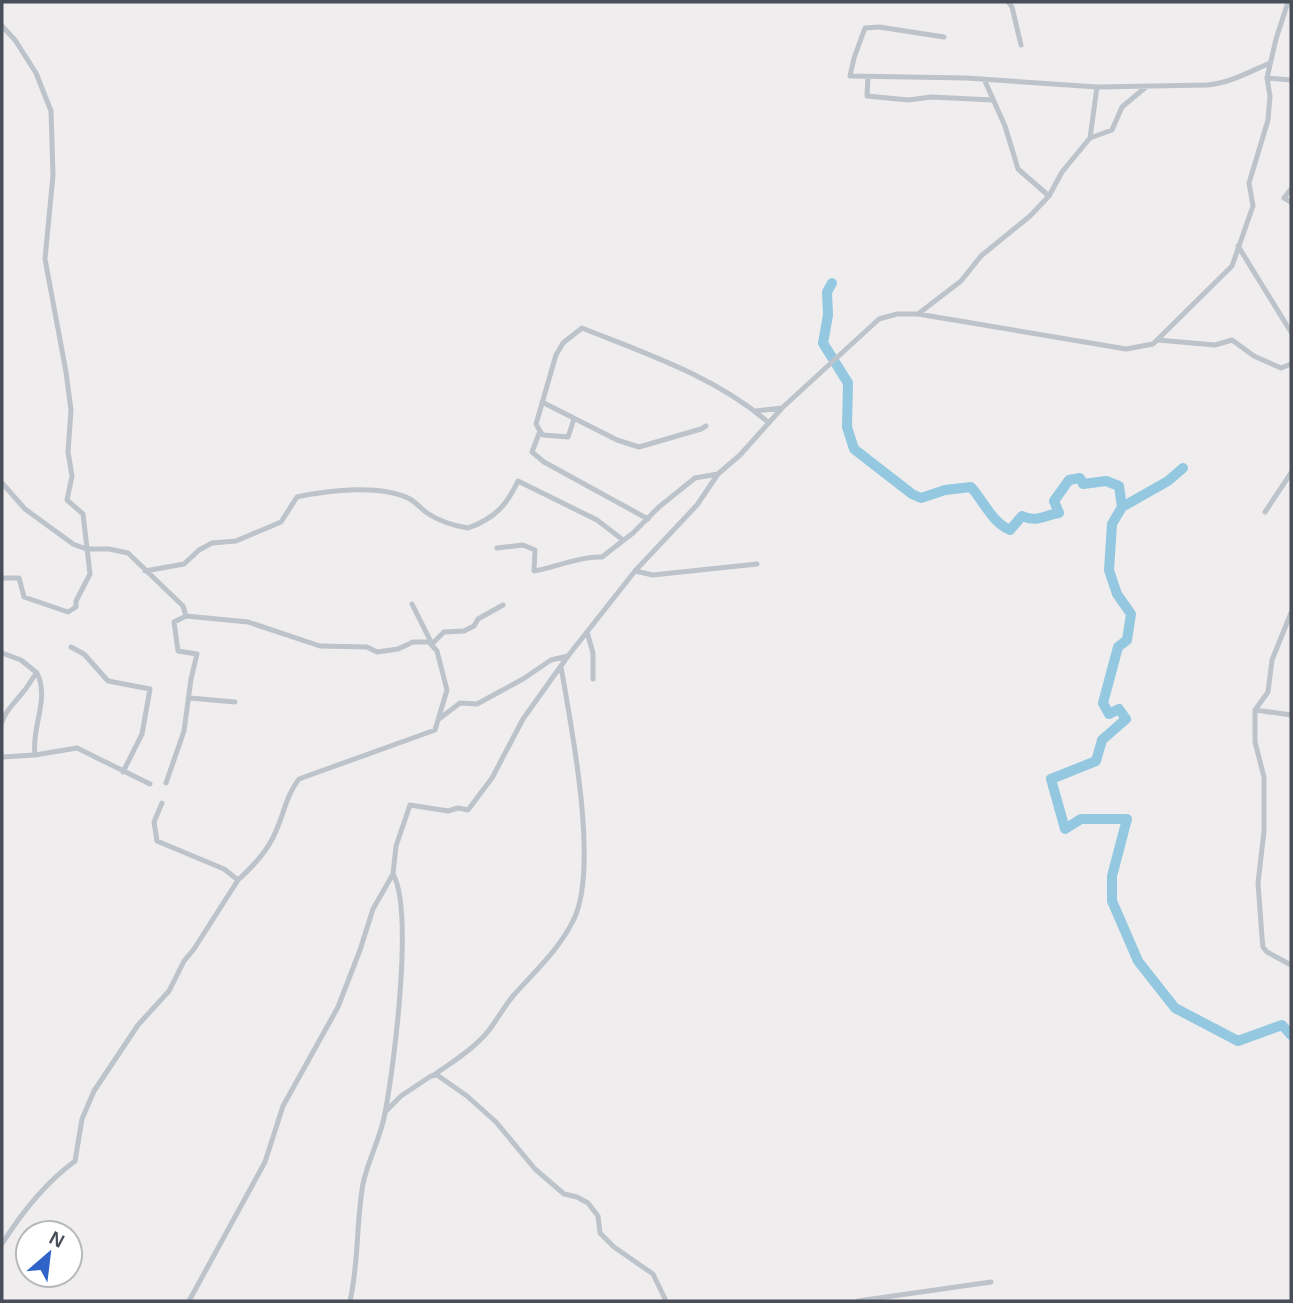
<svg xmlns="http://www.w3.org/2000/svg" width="1293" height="1303" font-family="Helvetica,sans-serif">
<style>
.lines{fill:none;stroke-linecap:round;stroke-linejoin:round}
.river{stroke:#93c8e0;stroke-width:10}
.street{stroke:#bdc3cb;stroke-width:5}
</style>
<rect width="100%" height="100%" fill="#efeded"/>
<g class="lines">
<path class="river" d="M832,283l-5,9 1,23 -5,28 25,40 -1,44 7,22 58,45 9,4 24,-8 26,-3c13,15 21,35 39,43l12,-14c15,7 23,-1 37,-3l-5,-12 15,-21 11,-2 3,6 23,-3 13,5 3,21
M1183,468l-15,13 -46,26 -10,17 -3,46 8,24 14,20 -4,26 -9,7 -15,56 6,11 10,-5 7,10 -24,21 -6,21 -45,18 14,50 16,-10h46l-15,57v25l26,60 37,47 63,33 44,-16 9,10"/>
<path class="street" d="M1008,2l4,5 9,38
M2,26l13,14 21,33 15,38 2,64 -8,84 21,113 5,38 -3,42 4,24 -5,24 16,14 7,60 -14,27v6l-8,5 -44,-15 -5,-19h-17
M944,37l-65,-10 -14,1 -11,30 -4,18 116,2 131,9 110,-2c23,-2 42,-13 63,-22
M868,77l-1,19 41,4 24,-3 60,3
M1267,78l24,2
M984,79l21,47 13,43 31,27
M1090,138l7,-51
M1291,189l-7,9 7,4
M1238,246l53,86
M918,314l43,-33 20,-25 49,-40 19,-20 13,-24 28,-34 22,-8 10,-23 24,-20
M1158,340l57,5 17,-5 22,16 27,12 10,-4
M542,402l75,38 22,7 62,-18 5,-3
M755,411l27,-3
M540,431l3,4 25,2 6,-18
M2,483l23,26 48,35 13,5h23l19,4 55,53 3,10 -12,6 4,29 19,3 -6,25 -7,52 -18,52
M1265,512l26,-39
M648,519l-104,-57 -12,-10 8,-21 -4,-7 20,-69 7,-12 19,-15c65,26 134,49 187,95
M497,548l26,-3 12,5 -1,21c22,-4 47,-15 68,-14l31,-24 26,-26 36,-29 23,-4
M145,571l39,-7 15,-14 13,-7 24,-2 45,-19 16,-25c32,-7 84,-13 113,2 7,4 11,10 17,14 12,8 28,13 41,15 26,-9 39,-23 50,-47l79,39 26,20
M635,571l18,4 104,-11
M412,604l20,40 12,-12 20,-1 10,-5 4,-7 25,-14
M1291,613l-19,47 -4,32 -13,18v32l9,35v54l-6,52 4,54 1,10 4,5 24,13
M186,616l62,6 72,24 47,1 10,5 21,-3 15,-7h16l8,9 10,39 -12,40 -136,49c-15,19 -16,43 -29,64 -8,14 -20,26 -32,37
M587,632l6,21v26
M71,647l13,7 24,27 42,8 -8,45 -19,38
M2,653l19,7 16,13c-6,6 -8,13 -14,19 -8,11 -17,17 -21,30
M190,698l45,4
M1255,710l36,5
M439,719l21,-16 17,1 46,-25 28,-19 17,-4
M35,755c-4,-28 15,-56 2,-82
M2,757l33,-2 42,-7 73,36
M434,1075c15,-11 34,-22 47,-36 13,-12 20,-29 32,-43 21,-24 45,-45 60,-75 27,-51 -2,-196 -12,-254
M386,1111l15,-15 30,-20 6,-1 30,21 29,26 39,47 29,25 13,3 11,6 10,13 2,17 14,14 39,27 13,27
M2,1244c20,-32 42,-60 73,-83l7,-42 12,-28 44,-66 31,-34 15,-30 10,-12 44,-69 -14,-11 -67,-28 -3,-19 8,-19
M189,1301l76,-139 18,-56 55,-99 22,-57 13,-41 20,-35 3,-28 14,-41 38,6 10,-3 10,2 24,-32 31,-59 45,-63 67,-85 62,-66 21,-31 22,-19 42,-47 97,-89 18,-5h21l208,35 27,-5 79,-78 21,-60 -4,-23 19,-63 2,-24 -3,-18 9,-39 12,-37
M350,1301c9,-39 6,-78 13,-117 5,-24 18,-47 22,-71 9,-47 29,-202 8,-239
M858,1301l133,-19"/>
</g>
<rect width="1293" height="1303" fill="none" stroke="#484f58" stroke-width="7"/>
<g transform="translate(49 1254) rotate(28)"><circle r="33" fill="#ffffff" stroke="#b6b9bc" stroke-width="2"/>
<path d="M0-5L12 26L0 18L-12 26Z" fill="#2f63c7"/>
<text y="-10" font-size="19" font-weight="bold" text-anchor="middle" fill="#484f58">N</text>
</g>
</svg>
